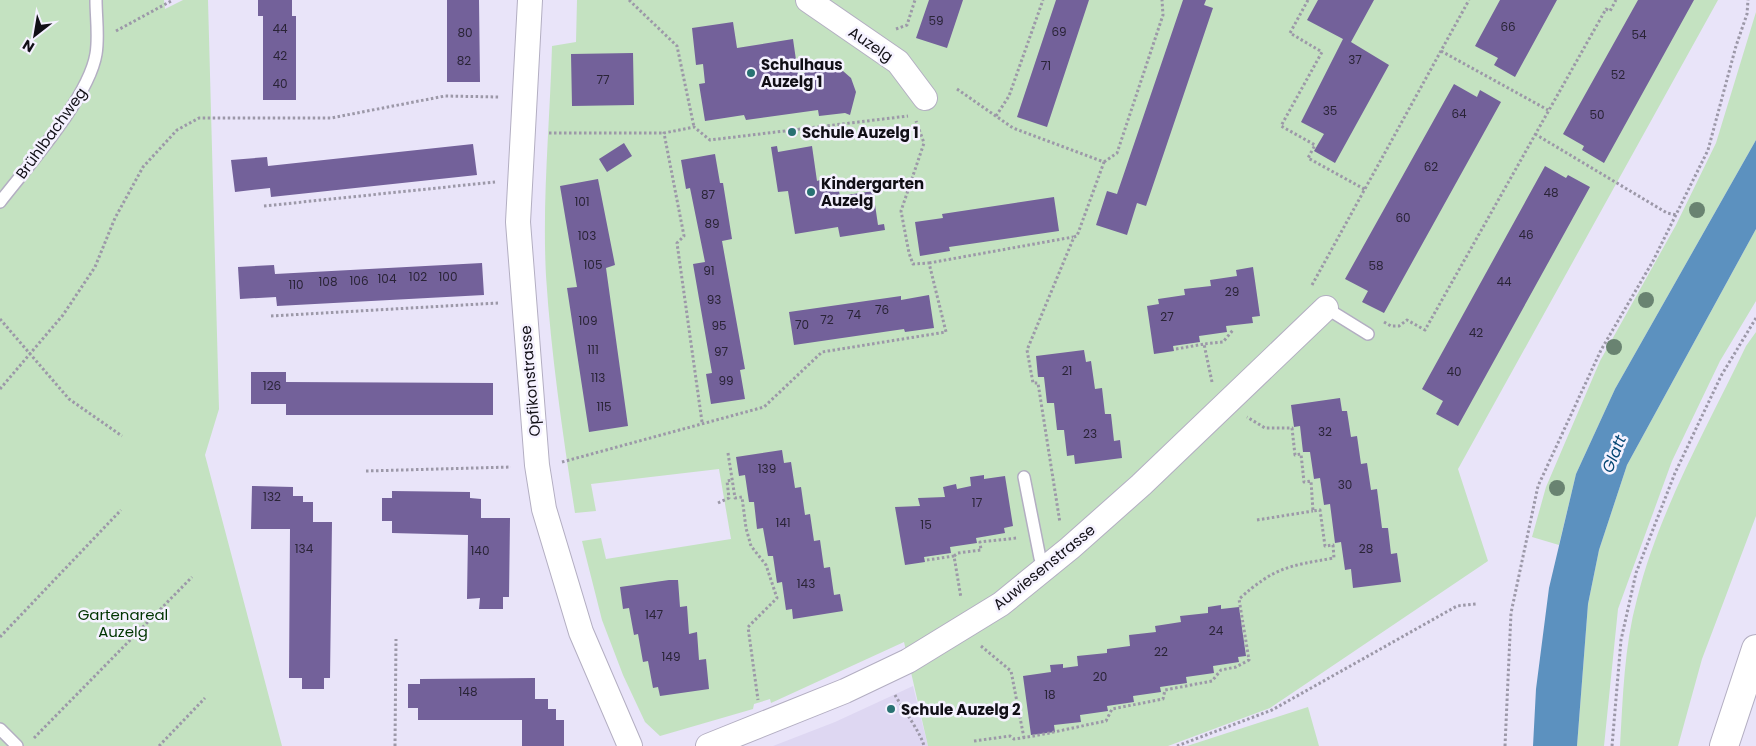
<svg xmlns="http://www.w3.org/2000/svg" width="1756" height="746" font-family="Poppins,sans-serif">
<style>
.built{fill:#ded7f2}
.green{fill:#c4e2c1}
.water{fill:#5c91bf}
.building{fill:#73619a}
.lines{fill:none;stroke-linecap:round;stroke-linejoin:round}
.service-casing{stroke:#b3aec2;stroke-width:14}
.minor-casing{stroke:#b3aec2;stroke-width:26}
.tertiary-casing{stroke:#b3aec2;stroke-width:30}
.path{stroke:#9c98a8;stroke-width:3;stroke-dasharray:2.5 2.5;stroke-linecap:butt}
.service{stroke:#fff;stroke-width:11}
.minor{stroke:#fff;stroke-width:24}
.tertiary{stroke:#fff;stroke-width:28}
.tree{fill:#698371}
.poi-dot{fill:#287272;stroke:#f5f2ff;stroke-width:2}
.labels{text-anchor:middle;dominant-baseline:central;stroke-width:5;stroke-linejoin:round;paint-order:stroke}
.number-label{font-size:12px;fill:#2a2437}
.street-label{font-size:15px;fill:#110f16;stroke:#f5f2ff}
.poi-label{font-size:15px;font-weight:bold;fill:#110f16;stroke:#f5f2ff;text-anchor:start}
.park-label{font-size:15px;fill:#003401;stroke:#f5f2ff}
.water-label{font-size:16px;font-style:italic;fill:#054774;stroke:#f5f2ff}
</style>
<rect width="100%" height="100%" fill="#e9e4f9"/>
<path class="built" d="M913,686l15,60h-155l62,-24z"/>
<path class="green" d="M0,0h164l1,9 18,-9h25l11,409 -14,46 77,291h-282z
M577,0h1141l-260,469 30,92 -218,147 -102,38h-240l-24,-104 -133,61 -1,-4 -16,5 -1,5 -93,27 -15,-14 -22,-47 -21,-55 -20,-79 19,-3 5,21 125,-20 -12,-70 -128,15 5,27 -21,2c-12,-77 -24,-159 -29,-237 -4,-77 4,-153 6,-230l24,-4z
M1756,12v128l-141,249 -39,85 -17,71 -27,-8 14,-50 54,-126 76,-136 40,-82z
M1756,229v72l-36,60 -48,100 -54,148 -14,137h-27l11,-142 11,-54 28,-85z
M1756,332v184l-54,143 -24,87h-58c3,-49 4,-99 17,-147 22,-89 70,-171 109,-253z
M1308,707l11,39h-132z"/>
<path class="water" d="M1756,140v89l-129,236 -28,85 -11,54 -11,142h-44l3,-57 13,-101 27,-114 39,-85z"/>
<path class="building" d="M258,0h34v16h4v84h-33v-84h-5z
M447,0h32l1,82h-33z
M929,0h34l-16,48 -31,-10z
M1056,0h33l-42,127 -30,-10z
M1183,0h23l-2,5 9,3 -67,198 -9,-3 -10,32 -31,-10 11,-34 10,3z
M1318,0h56l-23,42 38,23 -54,98 -21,-12 10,-17 -23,-12 42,-83 -36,-19z
M1500,0h57l-42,77 -21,-12 4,-7 -23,-12z
M1638,0h56l-90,163 -22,-13 2,-4 -21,-12z
M733,22l4,26 56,-9 5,35 3,3 6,-7 12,-4 14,1 10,4 8,7 5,14 -6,23 -5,-2 -26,3 -1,-6 -72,10 -2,-5 -39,6 -6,-37 6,-1 -2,-19 -7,1 -4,-37z
M633,53l1,52 -62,1 -1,-52z
M1454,84l23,13 3,-7 21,12 -117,211 -22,-11 6,-11 -23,-12z
M624,143l8,13 -25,16 -8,-13z
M473,144l4,31 -206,22 -1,-9 -35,4 -4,-32 36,-3 1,9z
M777,146l1,6 34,-6 5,35 6,-2v6l11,7 5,-1 1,5 33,-5 5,34 6,-1 1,6 -45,7 -2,-10 -43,7 -7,-43 -10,1 -7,-45z
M715,154l5,29h3l9,56 -10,2 23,128 -5,1 5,29 -34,5 -5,-30 6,-1 -19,-109 12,-2 -15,-74 -4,1 -5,-29z
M1545,166l21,12 2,-3 22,12 -132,239 -22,-12 7,-13 -21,-12z
M598,179l17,86 -9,3 22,158 -39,6 -22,-144 10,-1 -17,-101z
M1054,197l5,34 -110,16 1,4 -30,5 -5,-34 28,-4 -1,-4z
M482,263l2,32 -207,11 -1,-9 -36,2 -2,-32 36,-2 1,9z
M1253,267l7,49 -8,1 1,6 -27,3 1,6 -28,4 1,6 -27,4 1,5 -20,3 -7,-48 12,-2 -1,-5 27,-4 -1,-6 27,-3 -1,-6 27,-4 -1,-6z
M929,295l5,33 -29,4 -1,-3 -110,16 -5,-33 112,-16v4z
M1084,350l2,12 5,-1 4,28 7,-1 3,26h6l3,27 6,-1 2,18 -47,6 -1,-9 -7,1 -3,-26h-7l-3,-27h-7l-3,-26h-6l-2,-21z
M251,372h35v10l207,1v32h-207v-11h-35z
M1340,398l2,13h5l4,26 6,-1 4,28 6,-1 4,27 6,-1 5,39h6l3,26 6,-1 4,29 -48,6 -2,-19 -6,1 -4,-28 -6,1 -5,-39 -6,1 -4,-27 -6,1 -4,-27h-7l-3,-26 -6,1 -3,-22z
M782,450l2,13 7,-1 4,26 6,-1 4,28 5,-1 4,27 6,-1 4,28 6,-1 4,28 6,-1 3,17 -50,8 -1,-10 -6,1 -4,-28 -5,1 -4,-27h-5l-5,-28 -6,1 -3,-27h-5l-4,-27 -6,1 -3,-19z
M984,475v4l21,-3 8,50 -9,2 1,5 -29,5 1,5 -27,4 1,6 -27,4 1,5 -20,3 -10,-58 25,-1 -2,-8 27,-1 -2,-10 13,-3 1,5 14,-3 -1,-9z
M252,486l41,1v9h10v6h10v20h19l-2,156h-6v11h-22v-11h-13l1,-149h-39z
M392,491l78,1v6l11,1v19h29l-1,79h-6v12h-24l1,-11 -13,1 1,-64 -76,-2v-12h-10v-23h10z
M669,580h9l2,27 7,-1 2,28 8,-2 2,28 7,-1 3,30 -49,7 -2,-9 -5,1 -5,-27 -5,1 -5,-28 -4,1 -5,-27 -6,1 -3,-22z
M1221,605v4l18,-2 7,49 -8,1 1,5 -26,4 1,7 -28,4 1,6 -27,4 1,5 -28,4 1,6 -27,4 1,5 -28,4 1,7 -27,3 1,7 -24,3 -8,-59 28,-4 -1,-7 13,-1v4l15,-2 -1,-10 30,-3v-4l23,-3 -1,-11 27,-3 -1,-6 26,-4 -1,-6 28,-3v-6z
M535,678v21h13v10h8v11h8v26h-42v-26h-104v-12h-10v-24h12v-5z"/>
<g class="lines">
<defs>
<path id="service" d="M0,202c28,-36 89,-105 96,-148 3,-17 0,-37 0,-54
M1326,308l42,26
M1024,477l16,81 8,8
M0,729l17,17"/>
<path id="minor" d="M530,0l-12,222 19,243 7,44 37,123 49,114
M808,0l90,62 27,36
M708,746l137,-55 63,-30 93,-57 69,-56 71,-63 185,-177"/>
<path id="tertiary" d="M1724,746l32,-97"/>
</defs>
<use href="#service" class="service-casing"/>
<use href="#minor" class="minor-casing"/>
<use href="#tertiary" class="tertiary-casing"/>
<path class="path" d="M629,0l48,46 17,81
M1308,0l-18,33 32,19 -41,74 34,19 -7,13 58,32
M896,29l11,-4 8,-25
M116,31l57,-31
M1441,51l107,59
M957,89l56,39 91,34 -27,74 -3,1 -47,113 6,33h5l22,140
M996,116l13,-20 34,-96
M549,133h115
M1535,134l132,79 10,2
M1104,162l13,-9 46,-138 -1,-15
M264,206l231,-24
M929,263l144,-26
M1312,285l157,-285
M271,316l227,-13
M0,319l69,80 53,37
M1384,322l7,4h8l8,-6 18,10 181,-321 4,2 6,-11
M1176,349l28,-5
M1212,382l-8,-38 19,-2 10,-12
M0,389l63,-74 32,-48 20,-49 28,-51 34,-37 22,-12h132l114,-22 54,1
M702,422l-25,-179 7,-7 -20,-103 30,-6 16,13 198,-24
M728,453l7,45 7,-1 4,31 5,18 15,19 11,33 -29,29 10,73
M562,462l202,-55 58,-55 124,-20 -17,-69 -16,1 -4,-11 -8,-42 23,-68 -8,-22
M366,471l145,-4
M718,503l11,-5 -2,-17 5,-1
M1257,520l56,-9
M954,556l4,-3 23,-3 -1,-8 37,-4
M927,560l27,-4 7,42
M0,637l121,-127
M981,646l30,25 13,67
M895,695c8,14 26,38 29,51
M34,738l158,-161
M974,741l36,-5 4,3c31,-4 61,-12 92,-18l6,-12 51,-10 2,-9 47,-9 9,-11 15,-3 13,-7 -10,-61c36,-32 49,-33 95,-41l-1,-13 -8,1 -5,-36 -7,1 -2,-30 -7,1 -3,-28 -6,1 -3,-27h-27l-18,-11
M159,746l46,-48
M395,746l1,-107
M1177,746l95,-36 185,-104 19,-2
M1505,746l6,-133 27,-127 63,-136 52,-89 55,-111 28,-104 11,-32 1,-14
M1612,746l9,-106 15,-67 39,-100 46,-97 35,-58"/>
<use href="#service" class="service"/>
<use href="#minor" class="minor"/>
<use href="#tertiary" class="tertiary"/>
</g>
<g class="tree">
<circle cx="1697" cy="210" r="8"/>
<circle cx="1646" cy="300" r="8"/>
<circle cx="1614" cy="347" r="8"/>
<circle cx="1557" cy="488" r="8"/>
</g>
<g class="poi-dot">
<circle cx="751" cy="73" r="5"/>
<circle cx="792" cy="132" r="5"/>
<circle cx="811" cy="192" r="5"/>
<circle cx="891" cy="709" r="5"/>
</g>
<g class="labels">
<g class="number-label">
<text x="936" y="20">59</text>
<text x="1508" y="26">66</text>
<text x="280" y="28">44</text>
<text x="1059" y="31">69</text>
<text x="465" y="32">80</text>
<text x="1639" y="34">54</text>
<text x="280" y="55">42</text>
<text x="1355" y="59">37</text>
<text x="464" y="60">82</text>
<text x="1046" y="65">71</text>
<text x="1618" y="74">52</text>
<text x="603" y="79">77</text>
<text x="280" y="83">40</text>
<text x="1330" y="110">35</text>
<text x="1459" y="113">64</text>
<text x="1597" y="114">50</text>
<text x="1431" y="166">62</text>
<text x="1551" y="192">48</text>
<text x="708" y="194">87</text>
<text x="582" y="201">101</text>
<text x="1403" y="217">60</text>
<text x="712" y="223">89</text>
<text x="1526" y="234">46</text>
<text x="587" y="235">103</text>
<text x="593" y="264">105</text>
<text x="1376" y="265">58</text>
<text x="709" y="270">91</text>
<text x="418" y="276">102</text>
<text x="448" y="276">100</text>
<text x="387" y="278">104</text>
<text x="359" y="280">106</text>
<text x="328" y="281">108</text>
<text x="1504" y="281">44</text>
<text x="296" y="284">110</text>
<text x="1232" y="291">29</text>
<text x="714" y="299">93</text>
<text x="882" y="309">76</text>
<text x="854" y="314">74</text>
<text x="1167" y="316">27</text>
<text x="827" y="319">72</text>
<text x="588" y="320">109</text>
<text x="802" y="324">70</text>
<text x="719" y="325">95</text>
<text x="1476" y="332">42</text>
<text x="593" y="349">111</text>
<text x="721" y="351">97</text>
<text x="1067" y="370">21</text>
<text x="1454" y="371">40</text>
<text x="598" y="377">113</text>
<text x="726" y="380">99</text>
<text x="272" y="385">126</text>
<text x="604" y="406">115</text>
<text x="1325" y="431">32</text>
<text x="1090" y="433">23</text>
<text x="767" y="468">139</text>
<text x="1345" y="484">30</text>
<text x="272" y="496">132</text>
<text x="977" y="502">17</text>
<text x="783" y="522">141</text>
<text x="926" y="524">15</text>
<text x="304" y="548">134</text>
<text x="1366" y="548">28</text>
<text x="480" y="550">140</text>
<text x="806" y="583">143</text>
<text x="654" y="614">147</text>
<text x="1216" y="630">24</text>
<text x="1161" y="651">22</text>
<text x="671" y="656">149</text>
<text x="1100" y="676">20</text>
<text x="468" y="691">148</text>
<text x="1050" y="694">18</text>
</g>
<g class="street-label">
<text transform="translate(871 44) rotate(34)">Auzelg</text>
<text transform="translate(51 133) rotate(-54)">Brühlbachweg</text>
<text transform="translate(530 381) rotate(-95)">Opfikonstrasse</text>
<text transform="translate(1044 567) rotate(-39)">Auwiesenstrasse</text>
</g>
<g class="poi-label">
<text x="761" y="64">Schulhaus<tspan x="761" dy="17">Auzelg 1</tspan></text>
<text x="802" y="132">Schule Auzelg 1</text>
<text x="821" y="183">Kindergarten<tspan x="821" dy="17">Auzelg</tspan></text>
<text x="901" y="709">Schule Auzelg 2</text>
</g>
<g class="park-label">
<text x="123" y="614">Gartenareal<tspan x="123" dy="17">Auzelg</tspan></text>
</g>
<g class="water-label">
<text transform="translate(1614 454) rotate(-68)">Glatt</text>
</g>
</g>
<g transform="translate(35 35) rotate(211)" stroke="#f5f2ff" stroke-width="4" paint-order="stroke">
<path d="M0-4L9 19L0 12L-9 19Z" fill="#110f16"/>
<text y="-8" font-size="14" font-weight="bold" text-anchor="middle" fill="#110f16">N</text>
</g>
</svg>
